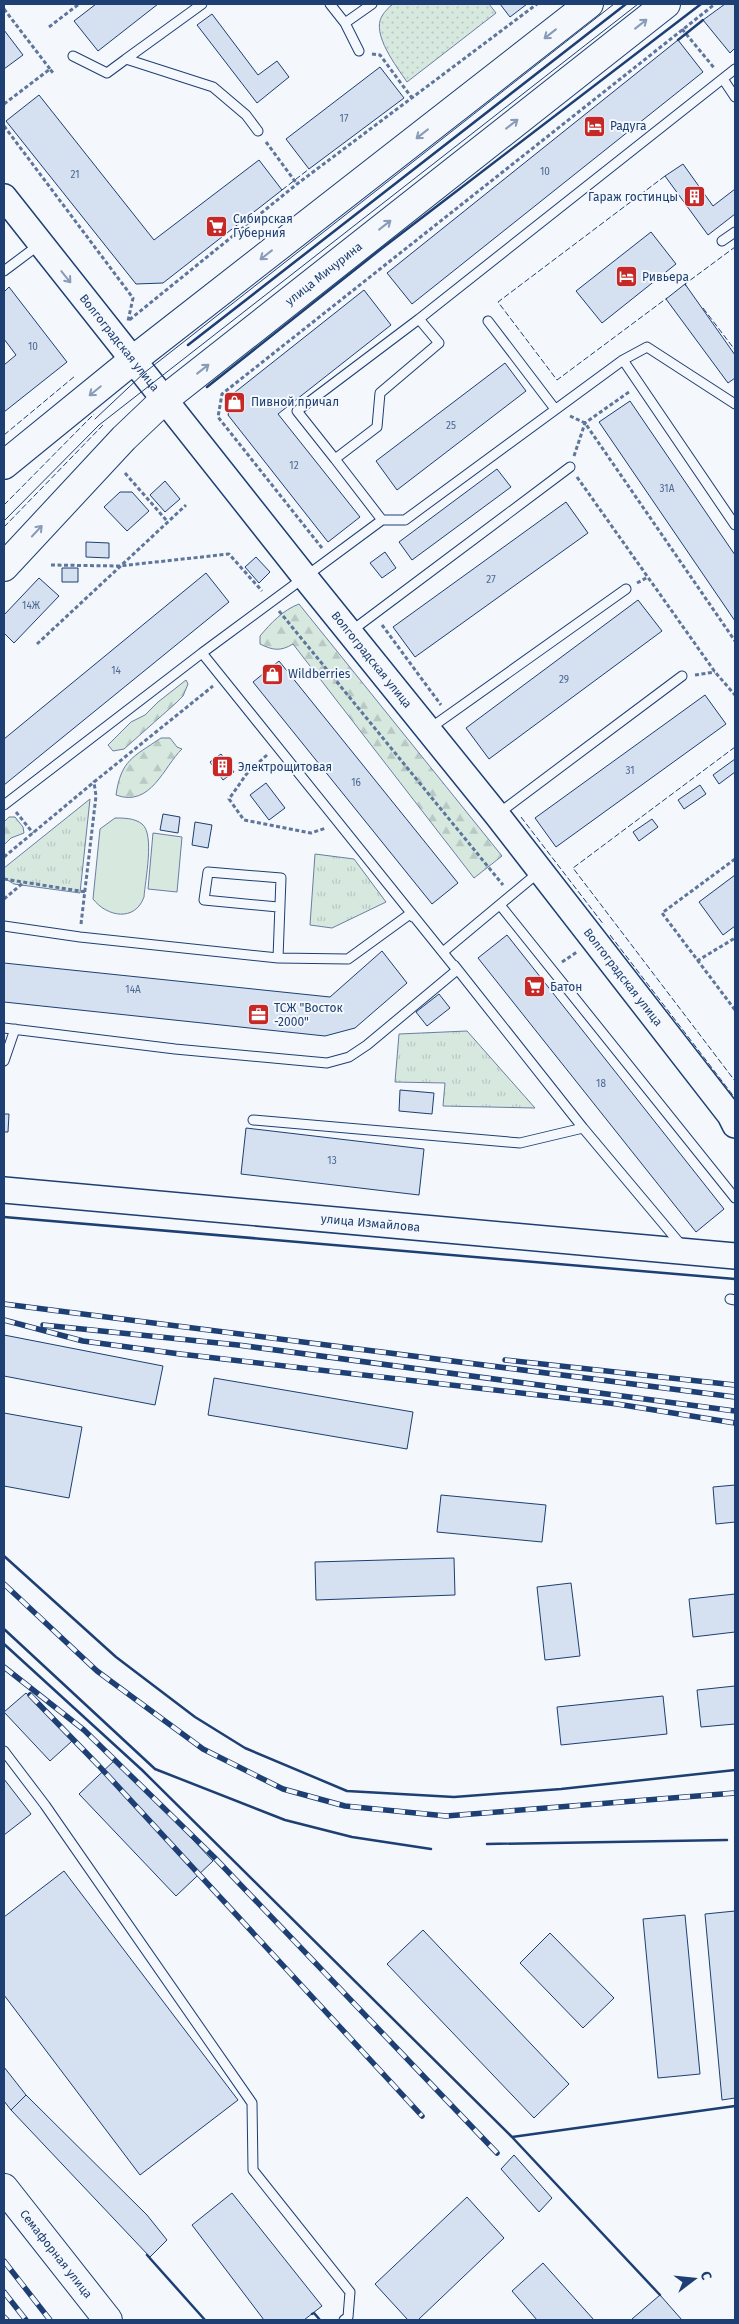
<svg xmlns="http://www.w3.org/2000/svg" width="739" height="2324" font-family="'Fira Sans',sans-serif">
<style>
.grass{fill:url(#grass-dots);stroke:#687fa3}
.forest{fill:url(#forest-firs);stroke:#687fa3}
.park{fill:url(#park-tufts);stroke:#687fa3}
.pitch{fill:#d7e8df;stroke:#687fa3}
.building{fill:#d5e0f0;stroke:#1d3f73}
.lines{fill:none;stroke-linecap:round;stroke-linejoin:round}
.lane-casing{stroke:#1d3f73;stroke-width:11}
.secondary-casing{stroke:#1d3f73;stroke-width:28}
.primary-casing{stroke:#1d3f73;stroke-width:30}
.highway-casing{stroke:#1d3f73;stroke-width:30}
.path{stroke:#5e769c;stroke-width:3;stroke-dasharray:4 2.5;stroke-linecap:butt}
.lane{stroke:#f4f7fb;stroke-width:9}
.secondary{stroke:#f4f7fb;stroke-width:25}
.primary{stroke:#f4f7fb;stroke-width:28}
.highway{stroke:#f4f7fb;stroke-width:28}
.tram{stroke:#1d3f73;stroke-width:1}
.rail-casing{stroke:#1d3f73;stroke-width:5.5}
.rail{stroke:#f4f7fb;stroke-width:4;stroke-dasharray:11;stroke-linecap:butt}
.fence{stroke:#1d3f73;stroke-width:1;stroke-dasharray:6 2.5;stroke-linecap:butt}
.wall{stroke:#1d3f73;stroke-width:2.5}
.oneway{stroke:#889bb7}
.labels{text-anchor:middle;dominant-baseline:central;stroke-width:4;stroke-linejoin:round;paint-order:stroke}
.number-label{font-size:10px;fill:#4b6792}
.poi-label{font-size:12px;fill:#1d3f73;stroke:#f4f7fb;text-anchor:start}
.street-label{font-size:12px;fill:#1d3f73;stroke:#f4f7fb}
</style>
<defs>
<pattern id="grass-dots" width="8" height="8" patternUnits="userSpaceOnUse" patternTransform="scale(1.25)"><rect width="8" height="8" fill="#d7e8df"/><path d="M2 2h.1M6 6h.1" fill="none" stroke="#b8c8c3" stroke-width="1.8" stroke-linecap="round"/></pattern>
<pattern id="forest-firs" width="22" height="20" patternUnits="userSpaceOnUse" patternTransform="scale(1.25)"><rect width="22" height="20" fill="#d7e8df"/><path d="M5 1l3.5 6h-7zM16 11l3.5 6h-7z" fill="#b8c8c3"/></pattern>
<pattern id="park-tufts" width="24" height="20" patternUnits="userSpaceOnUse" patternTransform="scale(1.25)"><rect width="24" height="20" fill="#d7e8df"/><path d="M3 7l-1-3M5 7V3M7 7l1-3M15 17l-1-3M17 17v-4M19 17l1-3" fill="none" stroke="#b8c8c3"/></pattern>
</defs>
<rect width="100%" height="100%" fill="#f4f7fb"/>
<path class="grass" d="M393,4h96l7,9 -89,69c-10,-15 -36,-48 -25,-66 3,-5 7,-9 11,-12z"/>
<path class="forest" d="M299,604l203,252 -28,22 -181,-234c-12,7 -19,7 -33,0v-8c11,-13 23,-26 39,-32z
M186,680l2,4 -5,12 -7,7 -52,46 -11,2 -5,-6 23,-23 14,-7 13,-13z
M161,738h9l7,9 5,2c-18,17 -31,59 -66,46 5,-35 17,-38 45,-57z
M9,817h6l8,10 1,6 -13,5 -7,7v-23z"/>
<path class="park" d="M90,799l-10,94 -66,-9 -10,-6v-10z
M315,854l39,5 32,43 -54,26 -22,-3z
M467,1031l68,77 -92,-2 2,-23 -50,-1 4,-48z"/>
<path class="pitch" d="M115,818c8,0 20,0 27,6 13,10 3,57 2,73 -9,25 -37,20 -51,2l7,-70z
M153,833l29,4 -5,55 -29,-3z"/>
<path class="building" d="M96,4h62l-60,47 -24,-30z
M500,4h27l-17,13z
M725,4h10v44l-5,5 -27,-33z
M212,14l46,61 19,-14 12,16 -32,26 -60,-78z
M4,30l19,25 -19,14z
M678,40l25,32 -291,232 -25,-31z
M380,67l24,31 -95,71 -23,-30z
M39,95l115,145 105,-80 23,30 -119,93 -27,1 -130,-163z
M683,164l30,42 22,-17v25l-27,21 -43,-59z
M651,232l25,32 -74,59 -26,-32z
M685,284l50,71v23l-7,5 -62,-84z
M9,287l58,75 -63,50v-47l12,-10 -12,-16v-47z
M364,290l27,35 -113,89 82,103 -32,25 -100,-127 6,-22z
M505,363l21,28 -129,99 -21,-29z
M630,401l105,154v66l-136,-199z
M497,469l14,18 -99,73 -13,-18z
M165,481l15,18 -15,13 -15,-17z
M120,492h12l17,19 -22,20 -23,-24z
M566,502l22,31 -173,124 -22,-30z
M86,542l23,1v15l-23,-1z
M385,552l11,16 -14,10 -12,-15z
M256,557l14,15 -11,11 -14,-16z
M62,568h16v14h-16z
M206,573l23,29 -225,183v-46z
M39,578l20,18 -45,47 -10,-10v-18z
M638,600l24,31 -173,128 -23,-31z
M279,661l179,222 -26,21 -179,-222z
M705,695l21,29 -170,123 -21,-29z
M221,754l13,18 -11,8 -13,-18z
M735,759v13l-16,12 -6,-9z
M266,783l19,25 -16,12 -19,-25z
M700,785l6,9 -22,15 -6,-9z
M163,814l17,3 -2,16 -18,-3z
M652,819l6,8 -19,14 -6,-9z
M195,822l17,3 -4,23 -16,-3z
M735,875v51l-12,9 -24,-33z
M507,935l217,274 -28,23 -218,-274z
M382,951l25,32 -52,45 -30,8 -321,-34v-39l326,34z
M439,994l11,14 -23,18 -11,-14z
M400,1090l34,3 -2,21 -33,-3z
M4,1114h5l-1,18h-4z
M246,1128l178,21 -5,46 -178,-21z
M4,1335l159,31 -8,39 -151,-29z
M214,1378l199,34 -6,37 -199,-34z
M4,1413l78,14 -13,71 -65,-12z
M735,1485v37l-19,2 -3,-37z
M441,1495l105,10 -4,37 -105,-10z
M454,1558l1,37 -139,5 -1,-38z
M571,1583l9,73 -35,4 -8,-73z
M735,1594v38l-42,5 -4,-38z
M735,1686v38l-34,3 -4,-37z
M26,1693l46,48 -22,20 -46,-49z
M663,1696l4,38 -106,11 -4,-38z
M116,1759l97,102 -37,35 -97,-102z
M4,1779l27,35 -27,21z
M64,1871l174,229 -98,75 -136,-180v-78z
M735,1911v187l-13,2 -17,-186z
M685,1915l15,159 -42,4 -15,-159z
M423,1930l146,154 -35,34 -147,-154z
M550,1933l64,65 -31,30 -63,-65z
M4,2067l22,28 -15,15 -7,-9z
M26,2095l121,120 20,25 -17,17 -139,-147z
M514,2155l38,43 -13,14 -38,-43z
M232,2193l90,113 -18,14h-40l-72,-95z
M467,2197l37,41 -86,82h-10l-33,-36z
M543,2263l51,57h-57l-25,-29z
M660,2295l22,25h-49l-1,-1z"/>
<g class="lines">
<defs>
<path id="lane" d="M330,4l15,19 14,28
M345,23l27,-19
M73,56l34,17 19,-14 87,28 33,28 12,16
M126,59l76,-55
M723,79l12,18
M722,241l13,-9
M4,271l36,-27
M419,319l316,-250
M488,321l67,88
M623,360l24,-13 88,57
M335,459l-38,-48 122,-92 20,24 -59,50 -3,34 -42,32 47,61h5
M350,632l220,-165
M429,729l197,-140
M4,805l198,-152
M499,813l183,-137
M500,905l235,293
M4,926l76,11 198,21 70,1 62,-45 3,3
M443,952l96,-80
M278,958l3,-80 -73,-6 -4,28 74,7
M454,965l129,163 99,118
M4,1028l171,21 152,14 22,-6 18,-12 90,-75 -255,-317 180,-133h23l218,-160 112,165
M4,1061l11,-32
M253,1120l267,23 63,-15
M730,1299l5,1
M4,1751l41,54 207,298 1,67 97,122 -2,25 -4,3"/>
<g id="secondary">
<path id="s1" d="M4,197l300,379 193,239 233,300 5,10"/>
<path id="s2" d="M4,1190l731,66"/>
</g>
<g id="primary">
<path d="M4,465l129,-105 456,-356"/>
<path id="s3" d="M4,567l120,-129 41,-39 501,-395"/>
</g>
<g id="highway">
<path id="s4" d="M4,2188l104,132"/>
</g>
</defs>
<use href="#lane" class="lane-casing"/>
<use href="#secondary" class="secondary-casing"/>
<use href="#primary" class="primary-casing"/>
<use href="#highway" class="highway-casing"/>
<path class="path" d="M4,9l46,60
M49,27l30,-23
M682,29l33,40
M372,54l8,1 32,43
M4,104l46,-35 3,4
M4,126l129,172 -5,23 169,-137 240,-180
M266,142l31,42
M570,416l15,7 150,218
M574,456l11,-33 44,-31
M125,473l42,48
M577,477l138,195 20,23
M322,548l-104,-131 4,-23 493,-390
M51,565l68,1 110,-12 33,37
M637,583l11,-6
M279,611l224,274
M382,625l59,80
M37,644l149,-139
M695,675l20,-3
M267,755l-19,17 -19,27 15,21 67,13 15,-5
M16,812l17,21
M4,857l90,-75
M735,859l-73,54 73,97
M4,879l82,13
M4,899l19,-16
M81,924l15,-128 -2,-14 119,-96
M697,961l38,-23
M562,962l15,-10"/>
<use href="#lane" class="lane"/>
<use href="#secondary" class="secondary"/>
<use href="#primary" class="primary"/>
<use href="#highway" class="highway"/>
<path class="tram" d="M95,419l49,-46 470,-369
M4,521l95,-96 539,-421"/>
<defs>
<path id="rail" d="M4,1304l731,93
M4,1320l79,21 97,13 437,50 118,19
M43,1325l195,20 497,66
M505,1360l230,25
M4,1584l93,87 106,78 80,40 62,17 101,10 289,-23
M4,1667l80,63 130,127 283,296
M30,1695l69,71 323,350
M4,2261l46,59
M4,2292l22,28
M4,2317l3,3"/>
</defs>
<use href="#rail" class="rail-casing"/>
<use href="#rail" class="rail"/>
<path class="fence" d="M665,176l-167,126 59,78 110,-82
M282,190l27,-21
M686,286l-1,-2 50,-37
M703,308l32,42
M4,435l71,-59
M4,505l90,-91
M4,527l100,-103
M735,747l-162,121 162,213
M521,817l83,108
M610,935l125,163"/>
<path class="wall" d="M678,40l25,-20
M188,345l438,-341
M207,387l174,-138 320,-245
M4,1217l731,62
M4,1556l112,101 79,60 50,31 102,43 107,6 107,-8 174,-19
M4,1629l151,140 130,51 67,17 79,12
M4,1644l138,126 370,367 148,158
M487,1844l240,-4
M512,2137l223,-31
M147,2255l58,65
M312,2314l2,-1 6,7"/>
</g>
<defs><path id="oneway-shaft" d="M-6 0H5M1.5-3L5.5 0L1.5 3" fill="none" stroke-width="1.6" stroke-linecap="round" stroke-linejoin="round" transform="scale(1.25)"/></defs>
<g class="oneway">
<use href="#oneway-shaft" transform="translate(641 24) rotate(-38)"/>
<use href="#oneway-shaft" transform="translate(550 34) rotate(142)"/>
<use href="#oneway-shaft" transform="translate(512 124) rotate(-38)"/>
<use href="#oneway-shaft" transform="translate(422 134) rotate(142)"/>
<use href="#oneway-shaft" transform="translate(385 225) rotate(-38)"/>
<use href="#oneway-shaft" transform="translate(266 255) rotate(142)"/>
<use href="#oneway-shaft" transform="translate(66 277) rotate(51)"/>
<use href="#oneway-shaft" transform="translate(203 369) rotate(-38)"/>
<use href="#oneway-shaft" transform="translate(95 391) rotate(141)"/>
<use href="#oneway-shaft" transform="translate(37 531) rotate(-47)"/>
</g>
<defs>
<symbol id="hotel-square" viewBox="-11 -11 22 22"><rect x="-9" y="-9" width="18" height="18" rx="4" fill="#c62828" stroke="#f4f7fb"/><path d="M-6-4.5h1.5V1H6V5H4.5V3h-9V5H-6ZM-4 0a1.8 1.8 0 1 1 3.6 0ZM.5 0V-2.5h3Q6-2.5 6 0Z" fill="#fff"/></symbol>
<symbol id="building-square" viewBox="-11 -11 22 22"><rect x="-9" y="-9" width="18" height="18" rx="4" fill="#c62828" stroke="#f4f7fb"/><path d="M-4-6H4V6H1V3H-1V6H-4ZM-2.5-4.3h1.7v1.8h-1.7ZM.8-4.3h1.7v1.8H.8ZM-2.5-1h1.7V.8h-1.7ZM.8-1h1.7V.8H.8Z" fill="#fff"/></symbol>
<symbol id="supermarket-square" viewBox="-11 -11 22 22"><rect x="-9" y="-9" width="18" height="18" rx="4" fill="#c62828" stroke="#f4f7fb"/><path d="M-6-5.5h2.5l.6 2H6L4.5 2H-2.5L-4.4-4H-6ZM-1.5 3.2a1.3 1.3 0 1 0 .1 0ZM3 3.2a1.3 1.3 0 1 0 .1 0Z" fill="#fff"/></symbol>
<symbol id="shop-square" viewBox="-11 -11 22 22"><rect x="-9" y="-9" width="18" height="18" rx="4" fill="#c62828" stroke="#f4f7fb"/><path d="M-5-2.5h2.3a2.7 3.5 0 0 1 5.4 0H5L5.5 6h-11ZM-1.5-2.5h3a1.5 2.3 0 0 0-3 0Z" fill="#fff"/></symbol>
<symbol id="office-square" viewBox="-11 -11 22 22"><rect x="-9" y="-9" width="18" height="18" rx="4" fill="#c62828" stroke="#f4f7fb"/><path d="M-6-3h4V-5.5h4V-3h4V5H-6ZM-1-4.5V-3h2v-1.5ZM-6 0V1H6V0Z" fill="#fff"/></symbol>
</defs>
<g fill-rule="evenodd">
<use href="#hotel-square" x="582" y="114" width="25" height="25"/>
<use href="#building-square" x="682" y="184" width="25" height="25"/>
<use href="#supermarket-square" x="204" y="214" width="25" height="25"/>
<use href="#hotel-square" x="614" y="264" width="25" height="25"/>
<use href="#shop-square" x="222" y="390" width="25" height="25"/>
<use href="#shop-square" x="260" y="662" width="25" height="25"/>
<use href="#building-square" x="210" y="754" width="25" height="25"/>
<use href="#supermarket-square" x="522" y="974" width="25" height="25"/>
<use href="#office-square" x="246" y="1002" width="25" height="25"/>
</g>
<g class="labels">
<g class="number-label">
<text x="344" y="119">17</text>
<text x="545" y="172">10</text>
<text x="75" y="175">21</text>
<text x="33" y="347">10</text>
<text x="451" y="426">25</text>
<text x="294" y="466">12</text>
<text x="667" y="489">31А</text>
<text x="491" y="580">27</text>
<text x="31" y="606">14Ж</text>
<text x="116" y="671">14</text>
<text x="564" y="680">29</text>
<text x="630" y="771">31</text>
<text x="356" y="783">16</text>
<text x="133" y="990">14А</text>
<text x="601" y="1084">18</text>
<text x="332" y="1161">13</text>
</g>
<g class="poi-label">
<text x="610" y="126">Радуга</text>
<text x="678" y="197" text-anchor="end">Гараж гостинцы</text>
<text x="233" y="219">Сибирская<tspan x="233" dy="14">Губерния</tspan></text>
<text x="642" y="277">Ривьера</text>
<text x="251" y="402">Пивной причал</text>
<text x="288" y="674">Wildberries</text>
<text x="238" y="767">Электрощитовая</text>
<text x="550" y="987">Батон</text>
<text x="274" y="1008">ТСЖ "Восток<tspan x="274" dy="14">-2000"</tspan></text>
</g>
<g class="street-label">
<text stroke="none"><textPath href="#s3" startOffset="435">улица Мичурина</textPath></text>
<text stroke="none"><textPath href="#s1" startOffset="186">Волгоградская улица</textPath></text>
<text stroke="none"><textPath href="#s1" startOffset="591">Волгоградская улица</textPath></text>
<text stroke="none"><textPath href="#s1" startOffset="996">Волгоградская улица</textPath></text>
<text stroke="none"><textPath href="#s2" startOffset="368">улица Измайлова</textPath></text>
<text stroke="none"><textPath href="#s4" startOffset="84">Семафорная улица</textPath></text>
</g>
</g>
<rect width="739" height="2324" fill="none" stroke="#1d3f73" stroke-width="10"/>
<g transform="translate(694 2279) rotate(74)" stroke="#f4f7fb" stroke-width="4" paint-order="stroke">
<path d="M0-4L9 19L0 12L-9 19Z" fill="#1d3f73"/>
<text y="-8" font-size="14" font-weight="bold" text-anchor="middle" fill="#1d3f73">С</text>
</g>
</svg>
